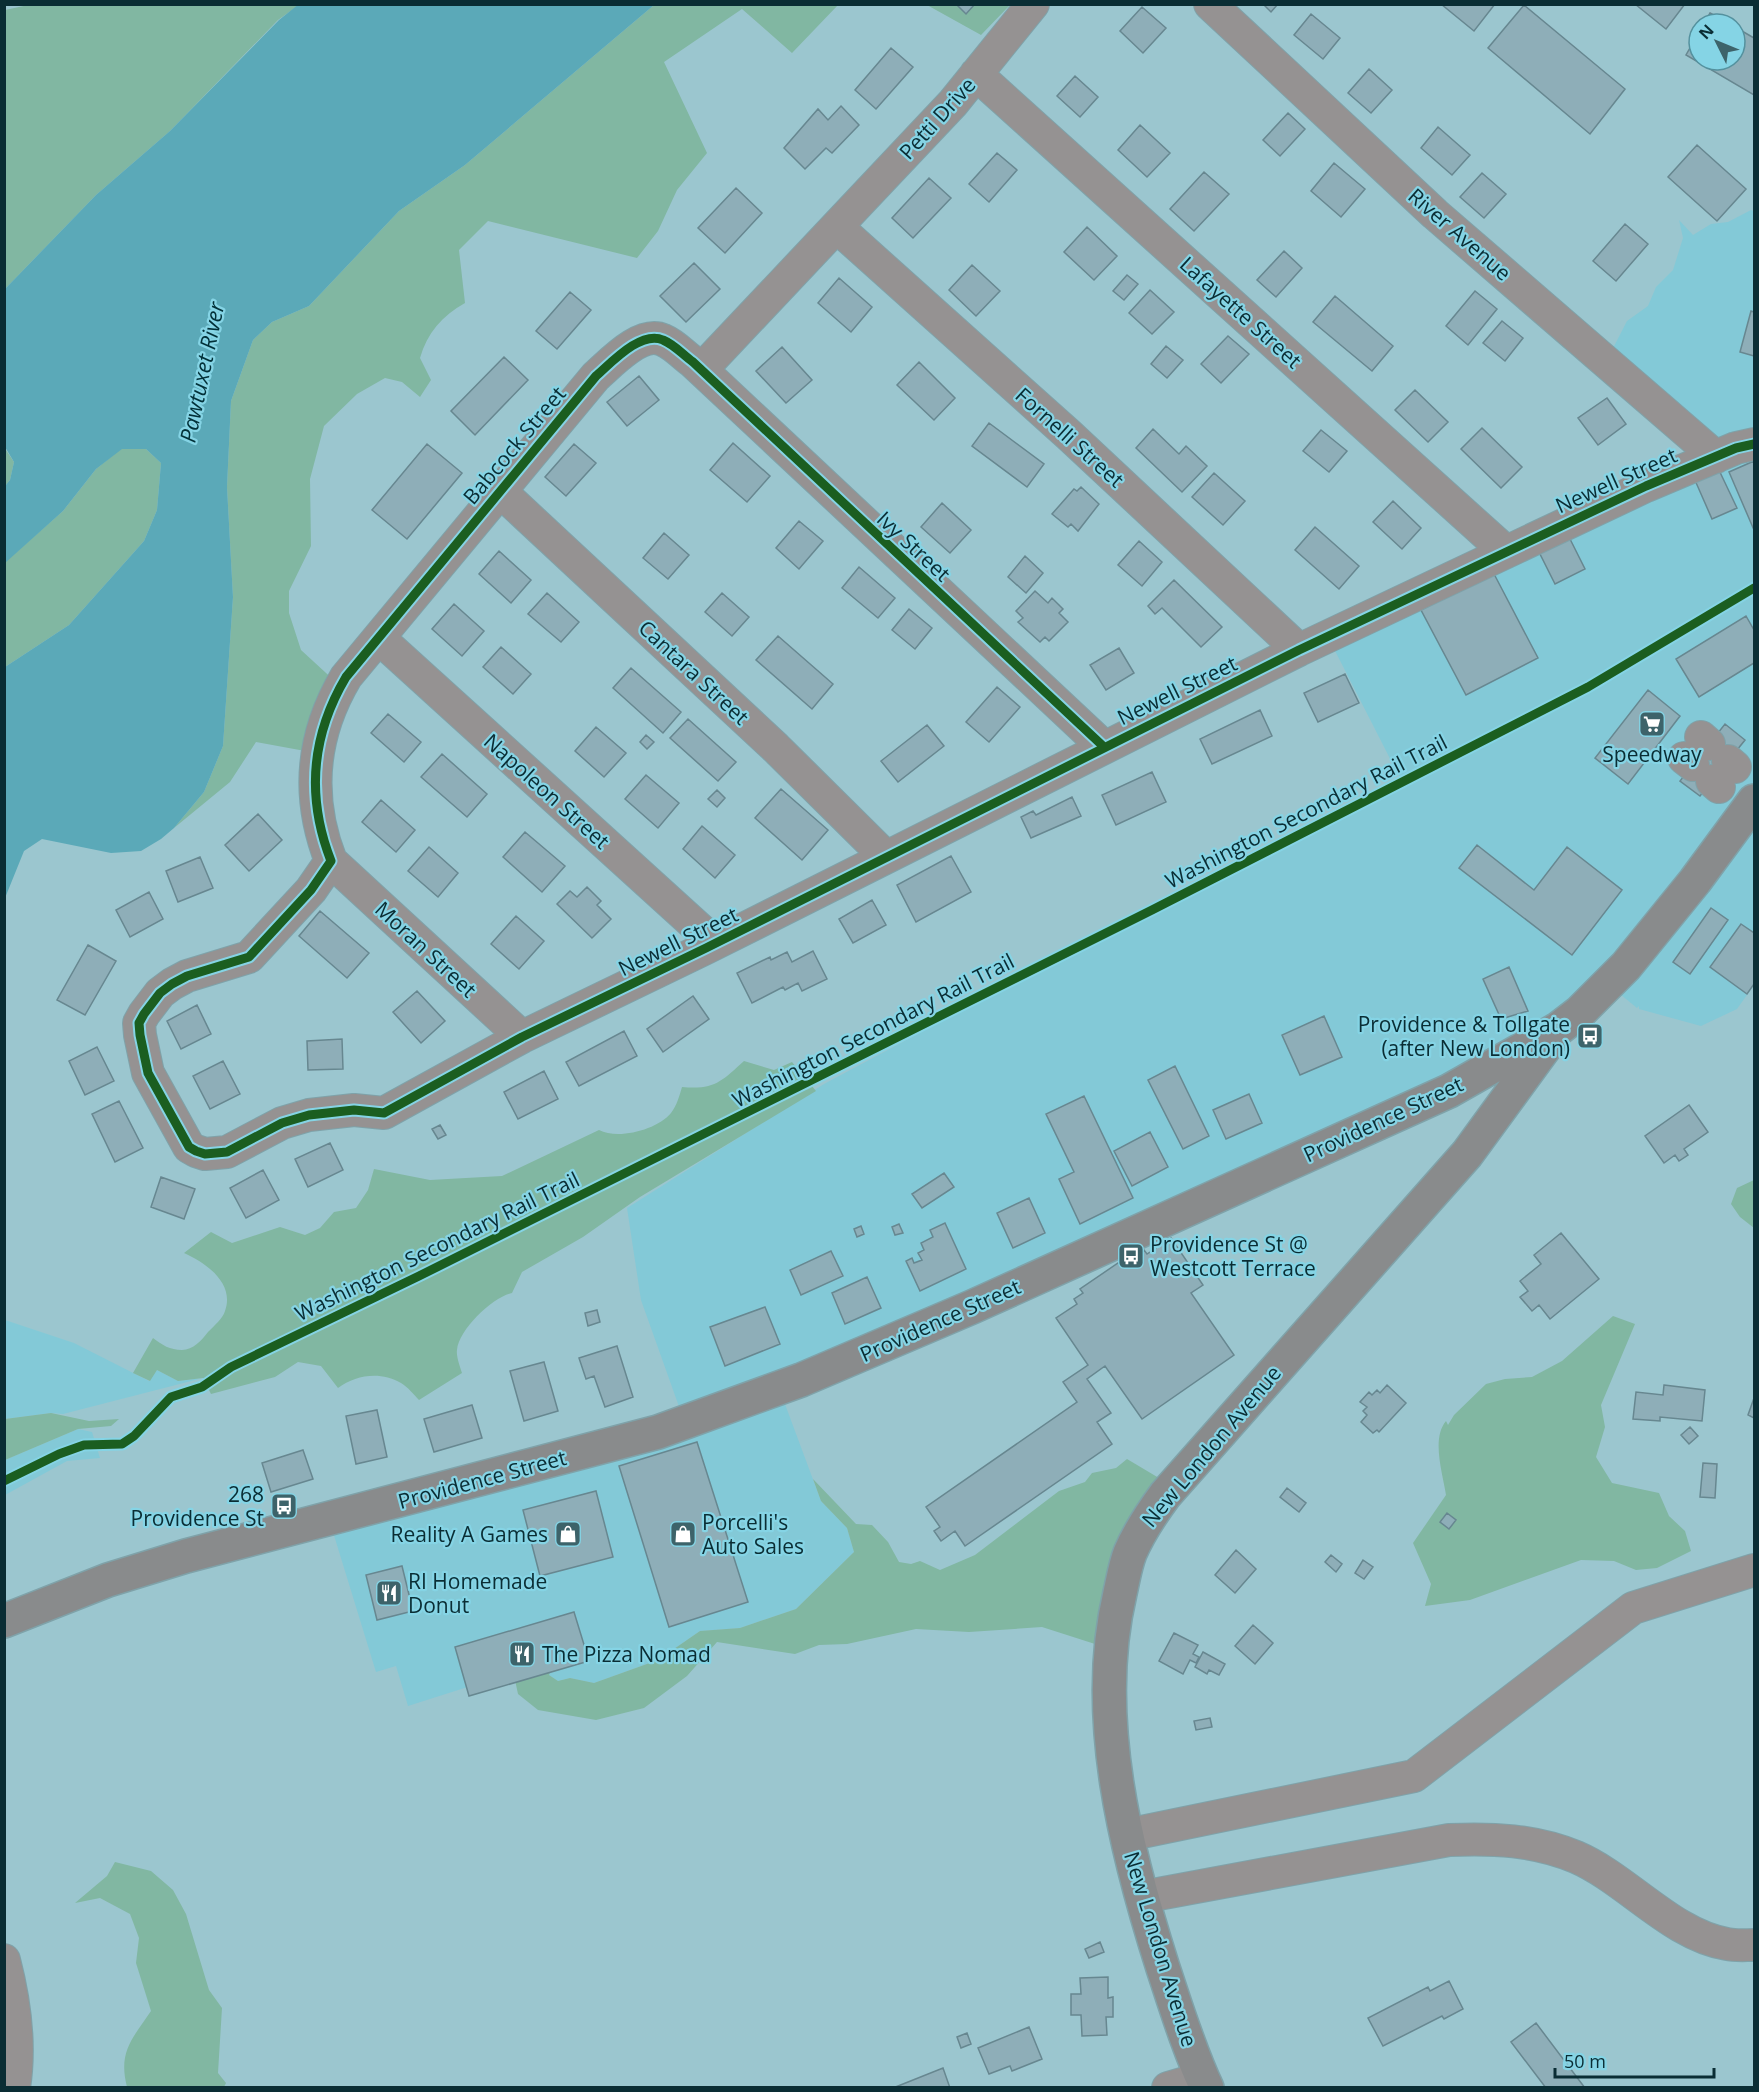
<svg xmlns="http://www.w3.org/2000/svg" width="1759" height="2092" font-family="'Open Sans',sans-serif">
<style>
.built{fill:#83c9d7}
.forest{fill:#81b7a2}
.water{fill:#5ba9b8}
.building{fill:#8eaeb8;stroke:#678790;stroke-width:1.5}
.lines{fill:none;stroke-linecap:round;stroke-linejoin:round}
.minor-casing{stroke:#7fa2a9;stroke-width:34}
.major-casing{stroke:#7fa2a9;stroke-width:36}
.minor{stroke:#959292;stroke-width:32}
.major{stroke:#898b8c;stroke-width:33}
.cycleway-casing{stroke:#85d4e5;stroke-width:13}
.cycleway{stroke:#1b5e20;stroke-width:9}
.labels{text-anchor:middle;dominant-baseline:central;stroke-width:4.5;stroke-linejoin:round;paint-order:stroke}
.street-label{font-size:21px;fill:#0a2d34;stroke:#85d4e5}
.poi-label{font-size:21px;fill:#0a2d34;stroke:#85d4e5;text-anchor:start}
.water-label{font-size:22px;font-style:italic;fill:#023038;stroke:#85d4e5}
</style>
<rect width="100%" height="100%" fill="#9bc6cf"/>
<path class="built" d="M1751,210l3,1v774l-17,24 -36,17 -62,-17v-3l-2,2 -33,-27 -44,47 -781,360 42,113 26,27 7,24 -58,57 -56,19 -40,3 -42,29 -64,23 -24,-5 -12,3 -9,-6 6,-16 -147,47 -12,-40 -20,6 -47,-153 353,-104 -41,-115 -14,-92 197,-124 120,-64 11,-12 13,-2 13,-12 14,-2 35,-24 305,-150 70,-30 -77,-151 375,-177 -94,-104 18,-35 21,-15 8,-19 17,-17 10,-32 -4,-18 14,15 18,-11 17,-2z
M5,1320l69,23 75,38 8,-11 21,11 25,-3 -140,36 -12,-1 -46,6z
M78,1429l14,3 8,26 -33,3 -62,34v-35z"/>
<path class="forest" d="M33,4l266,1 -21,15 -108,111 -74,64 -91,94v-279z
M654,5h184l-46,48 -50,-44 -78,53 43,91 -30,37 -19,41 -21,27 -149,-37 -29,29 6,53c-23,13 -38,30 -45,55l11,22 -11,17 -18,-15 -17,-4 -28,16 -33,32 -14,53 1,67 -22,45v22l12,37 37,34 -22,69 -60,-11 -26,40 -56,46 30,-36 19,-46 10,-149 -6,-110 4,-86 22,-61 19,-18 37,-16 90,-95 66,-46z
M927,5h83l-29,30z
M4,447l10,15 -4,18 -5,6z
M122,448l24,1 15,14 -4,47 -13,31 -75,84 -64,42 -1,-104 59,-52 33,-42z
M744,1061l30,9 18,-8 24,29 -176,106 -57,40 -61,35 -10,21c-19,4 -53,36 -55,57 -1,6 3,17 5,23l-43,27c-5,-5 -11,-13 -18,-17 -21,-12 -45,-8 -63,5l-17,-22 -23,-4 -23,15 -64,17 -8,-16 -25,3 -21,-11 -7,11 -17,-8 20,-35c9,7 17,12 29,12 11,0 20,-10 26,-18 6,-6 15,-14 17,-21 10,-28 -19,-48 -41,-58l27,-21 21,11 48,-16 25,8 15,-7 14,-16 22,-4 12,-18 6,-21 56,11 72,-4 97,-46c19,10 58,0 72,-17 6,-8 8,-16 11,-26 32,3 39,-5 62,-26z
M1754,1180v48l-14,-11 -9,-13 6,-16z
M1613,1316l22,8 -34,81 4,22 -9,30 16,26 47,10 10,23 16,15 6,20 -34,17 -21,2 -22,-9 -33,-1 -111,40 -45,6 6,-22 -18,-41 33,-48c-3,-21 -15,-56 0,-74l2,4 6,-10 32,-31 19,-5 27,-2 30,-16z
M51,1413l38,8 30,-2 -8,7 -33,3 -73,31v-41z
M1127,1459l42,25 -62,120 -12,40 -53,-17 -73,5 -53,-3 -69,15 -28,1 -24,9 -78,-12 -30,34 -43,32 -48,12 -58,-10 -20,-16 -3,-14 41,-22 -7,17 9,6 12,-3 24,5 64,-23 42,-29 40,-3 56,-19 58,-57 -7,-24 -26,-27 -8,-22 43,45 16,1 16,17 11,20 12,2 9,-3 20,9 35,-15 84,-64 26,-9 7,-9 24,-5z
M115,1862l36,9 22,19 13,24 23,76 13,18 -4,65 8,10 -2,4h-97c-9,-35 5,-48 24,-76l-15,-48 3,-25 -9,-24 -30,-16 -25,5 32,-27z"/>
<path class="water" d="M299,4l355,1 -189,160 -66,46 -90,95 -37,16 -19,18 -22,61 -4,86 6,110 -10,149 -19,46 -30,36 -13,11 -20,12 -30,2 -69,-14 -18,12 -19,47v-231l64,-42 75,-84 13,-31 4,-47 -15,-14h-24l-26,20 -33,42 -58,52v-77l5,-6 4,-18 -9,-15v-158l91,-94 74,-64 109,-111z"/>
<path class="building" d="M956,4h19l-9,10z
M1263,4h15l-7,8z
M1441,4h54l-21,27z
M1635,4h50l-19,25z
M1524,5l101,84 -35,45 -102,-86z
M1142,7l24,21 -23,25 -23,-22z
M1710,13l20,11h-26z
M1311,14l29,24 -17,21 -29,-24z
M1735,27l19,11v57l-68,-40 13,-23v28h36z
M891,48l22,19 -37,42 -21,-19z
M1369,69l23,21 -21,23 -23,-20z
M1075,76l23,21 -18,20 -23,-21z
M841,106l18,19 -27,28 -6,-5 -21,21 -21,-21 34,-39 10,11z
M1288,113l17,16 -25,27 -17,-16z
M1140,125l30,28 -23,24 -29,-27z
M1438,127l32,28 -18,20 -31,-27z
M1697,145l49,44 -29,32 -49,-44z
M997,153l20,17 -28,32 -20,-18z
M1334,163l31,26 -24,28 -30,-26z
M1204,172l25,22 -35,37 -24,-22z
M1482,173l24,21 -22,24 -24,-21z
M929,178l22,20 -38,40 -21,-20z
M736,188l26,25 -37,40 -27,-25z
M1625,224l23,20 -32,37 -23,-20z
M1087,227l30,29 -23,24 -30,-28z
M1284,251l18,17 -26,29 -19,-17z
M694,263l26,26 -34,33 -26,-26z
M972,265l28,26 -24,25 -27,-26z
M1127,275l11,9 -14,16 -11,-9z
M839,278l33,29 -21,25 -33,-29z
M1150,290l24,22 -22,22 -23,-21z
M1475,291l22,18 -29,36 -22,-19z
M570,292l21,18 -34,39 -21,-18z
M1335,296l58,50 -21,25 -59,-49z
M1751,311l3,1v44l-14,-4z
M1502,321l21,17 -18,23 -22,-18z
M1228,336l21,18 -28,29 -20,-19z
M1166,346l17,14 -16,18 -16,-14z
M782,347l30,33 -26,23 -30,-32z
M504,357l24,23 -53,55 -24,-24z
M919,362l36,36 -21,22 -37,-35z
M639,376l20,24 -32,26 -20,-24z
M1415,390l33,32 -20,20 -33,-32z
M1607,398l19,26 -28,21 -20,-27z
M989,423l55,41 -17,23 -55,-41z
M1482,428l40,39 -21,21 -40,-39z
M1153,429l26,25 7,-8 21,20 -25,26 -46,-44z
M1321,430l26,21 -18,21 -26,-21z
M733,443l37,33 -23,26 -37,-32z
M427,444l35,29 -55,66 -35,-29z
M574,444l22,19 -30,33 -21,-19z
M1754,461v69l-25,-58z
M1718,468l19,40 -25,11 -18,-41z
M1214,473l31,28 -22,24 -31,-28z
M1081,487l18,17 -21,27 -7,-7 -3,3 -16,-13 22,-25 3,2z
M1393,501l28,27 -19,21 -29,-27z
M942,503l29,27 -21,23 -29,-26z
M799,521l24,20 -24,28 -23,-21z
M1315,527l44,39 -20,23 -44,-39z
M664,533l25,22 -21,24 -25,-21z
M1569,537l16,32 -30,15 -16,-32z
M1139,541l23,21 -20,24 -24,-21z
M499,551l32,29 -20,23 -32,-29z
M1025,556l18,17 -17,20 -18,-16z
M859,567l36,31 -17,20 -36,-30z
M1493,572l45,86 -72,37 -45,-85z
M1174,580l48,47 -21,20 -39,-39 -7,6 -7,-8z
M1035,591l13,12 4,-5 11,11 -4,4 9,9 -19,19 -4,-4 -5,5 -22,-20 5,-4 -7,-7z
M547,593l32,29 -18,20 -33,-28z
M722,593l27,24 -17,19 -27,-24z
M454,604l30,27 -22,25 -30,-27z
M909,609l23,19 -17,21 -23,-19z
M1746,616l8,14v33l-55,34 -23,-38z
M778,636l55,48 -21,25 -56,-49z
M501,647l30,27 -18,20 -30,-27z
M1119,648l15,25 -28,17 -16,-25z
M631,668l50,44 -18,21 -50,-45z
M1345,674l14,29 -41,19 -14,-29z
M997,687l23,20 -31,35 -23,-20z
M1648,690l32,26 -52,68 -33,-26z
M1260,710l12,26 -60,28 -12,-25z
M388,714l33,28 -17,20 -33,-29z
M688,719l48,43 -18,19 -48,-43z
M1725,724l20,16 -45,56 -20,-15z
M927,725l17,21 -46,36 -17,-21z
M596,727l30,26 -22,24 -29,-26z
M646,735l8,7 -7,7 -7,-7z
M442,754l45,40 -20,23 -46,-40z
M1152,772l14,30 -50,23 -14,-30z
M646,775l33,28 -21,25 -33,-29z
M781,789l47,41 -26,30 -47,-42z
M717,790l8,8 -8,9 -9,-8z
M1072,797l9,19 -50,22 -10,-21 12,-6 3,4z
M381,800l34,30 -19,22 -34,-30z
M258,814l24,26 -33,31 -24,-26z
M702,826l33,29 -20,23 -32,-29z
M525,832l40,34 -23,26 -39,-35z
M1477,845l57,45 33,-43 55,43 -50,65 -113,-87z
M429,847l29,26 -20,24 -30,-26z
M951,856l20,36 -55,30 -19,-37z
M200,857l13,31 -35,14 -12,-31z
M587,887l14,14 -4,4 14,14 -19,19 -35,-34 13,-13 7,6z
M149,892l14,27 -33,18 -14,-27z
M872,900l14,25 -33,18 -14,-24z
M1711,908l17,12 -38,54 -17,-12z
M320,911l49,42 -22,25 -48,-42z
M516,916l28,25 -25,28 -28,-25z
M1741,924l13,9v51l-7,10 -37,-27z
M88,945l28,16 -31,54 -28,-15z
M813,951l14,28 -25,12 -4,-8 -13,7 -2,-3 -31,16 -15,-30 33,-16 1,3 16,-8 5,10z
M1509,967l19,44 -27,8 -18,-40z
M417,991l28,30 -24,22 -28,-31z
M693,996l16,23 -46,33 -16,-23z
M197,1005l14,29 -30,15 -14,-28z
M1324,1016l18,41 -42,18 -18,-40z
M624,1031l13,25 -58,30 -13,-24z
M342,1039l1,30 -35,1 -1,-29z
M97,1047l17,34 -29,14 -16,-34z
M223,1061l17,33 -30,15 -17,-33z
M1175,1066l34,70 -26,13 -35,-69z
M544,1071l14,28 -40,20 -14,-27z
M1249,1094l13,29 -36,16 -13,-29z
M1084,1096l49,102 -53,26 -21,-45 15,-7 -28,-58z
M119,1101l24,47 -28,14 -23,-48z
M1689,1105l19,27 -24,17 4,6 -9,6 -4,-6 -11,8 -19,-27z
M440,1125l6,10 -8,4 -6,-10z
M1150,1132l18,35 -36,19 -18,-35z
M330,1143l13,27 -35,17 -13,-28z
M263,1170l16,30 -33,18 -16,-30z
M944,1173l10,14 -32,21 -10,-14z
M161,1177l34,12 -11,30 -33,-12z
M1029,1198l16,35 -32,15 -16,-35z
M945,1223l21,46 -46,22 -14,-30 6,-3 2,5 8,-3 -4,-7 6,-3 -3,-7 12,-6 -3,-7z
M899,1224l4,9 -8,2 -3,-8z
M861,1226l3,8 -7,3 -3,-8z
M1561,1233l38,46 -49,40 -11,-14 -7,6 -12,-14 8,-6 -8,-10 21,-17 -7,-9z
M1171,1238l32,47 -12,8 43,62 -92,64 -37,-53 -18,13 24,34 -14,9 15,22 -147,102 -10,-15 -14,10 -7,-10 6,-4 -14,-20 151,-105 -14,-20 25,-17 -32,-47 21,-14 -3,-5 9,-6 -3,-4 54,-37 2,3 8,-5 3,4z
M831,1251l12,25 -42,19 -11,-25z
M867,1277l14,31 -36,16 -13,-31z
M765,1307l15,37 -55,22 -15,-39z
M597,1310l3,12 -12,4 -3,-13z
M617,1346l16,51 -28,10 -11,-31 -8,3 -7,-21z
M544,1362l14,49 -34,10 -14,-50z
M1387,1385l19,18 -27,29 -2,-2 -4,3 -12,-11 6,-7 -4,-4 4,-4 -7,-5 9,-10 3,3 5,-5 3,3z
M1664,1385l41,5 -3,31 -42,-4v4l-27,-2 3,-27 27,3z
M1754,1398v20l-6,-3z
M472,1405l10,33 -48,14 -10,-33z
M377,1410l10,47 -31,7 -10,-48z
M1690,1427l8,9 -9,8 -8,-9z
M697,1442l51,160 -79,25 -50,-161z
M303,1450l10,29 -42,13 -9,-29z
M1703,1463l14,1 -2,34 -15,-1z
M1287,1488l19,15 -7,9 -19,-15z
M596,1491l17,66 -73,19 -17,-66z
M1447,1513l9,7 -7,9 -9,-7z
M1236,1550l20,19 -21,24 -20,-18z
M1331,1555l11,9 -6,8 -11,-10z
M1363,1560l10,7 -9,12 -9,-6z
M402,1566l11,45 -36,9 -11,-45z
M574,1612l15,49 -120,35 -14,-49z
M1253,1625l20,18 -18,21 -20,-18z
M1174,1633l24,12 -5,9 6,3 -3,6 -6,-3 -7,14 -24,-13z
M1203,1652l22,12 -6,11 -10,-5 -2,4 -12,-7z
M1210,1718l2,9 -16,3 -2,-9z
M1100,1942l4,10 -15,6 -4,-9z
M1108,1977v21l5,-1v20h-7l1,18 -25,1 -1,-21h-10v-21h10l-1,-16z
M1449,1981l14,28 -19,10 -2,-3 -59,30 -15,-28 60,-31 2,4z
M1536,2023l49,65h-39l-35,-46z
M1029,2027l13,32 -30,12 -2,-5 -21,8 -11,-26z
M967,2033l4,11 -10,4 -4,-11z
M943,2068l7,20h-57z"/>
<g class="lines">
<defs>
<path id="minor" d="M1210,4l225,210 281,243
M976,74l529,477
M837,227l232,208 230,215
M702,369l251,-266 80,-99
M500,491l276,257 110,109
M380,639l335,304
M1701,737l8,7
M1104,747l-411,-385c-10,-7 -18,-17 -30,-22 -22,-10 -52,23 -67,36l-250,301c-35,59 -40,120 -15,184l-20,29 -62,67 -62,19 -15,8 -12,9 -16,21 -5,9 1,12 8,38 41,74 7,4 9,3 22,-2 55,-29 27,-8 45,-5 30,3 138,-76 184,-89 593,-298 347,-164 90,-38 18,-4
M1684,758l9,7
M1728,761l7,6
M1712,781l7,6
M331,861l191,176
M1127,1835l287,-59 219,-168 121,-38
M1142,1897l307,-57c44,-2 86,0 127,17 51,22 96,78 151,87 9,2 18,1 27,1
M4,1960c11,42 17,84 10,128
M1168,2088l34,-10"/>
<path id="major" d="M4,1621l104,-41 78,-24 472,-124 143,-52 171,-73 477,-216 109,-62 22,-17 46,-46 69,-85 59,-80
M1207,2088c-18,-38 -31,-81 -44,-120 -37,-116 -72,-253 -43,-375 3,-13 5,-27 10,-40 9,-21 21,-39 35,-58l302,-341 84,-115"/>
</defs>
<use href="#minor" class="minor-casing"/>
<use href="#major" class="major-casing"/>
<use href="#minor" class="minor"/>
<use href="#major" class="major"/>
<defs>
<path id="cycleway" d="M1104,747l-411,-385c-10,-7 -18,-17 -30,-22 -22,-10 -52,23 -67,36l-250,301c-35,59 -40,120 -15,184l-20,29 -62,67 -62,19 -15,8 -12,9 -16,21 -5,9 1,12 8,38 41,74 7,4 9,3 22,-2 55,-29 27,-8 45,-5 30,3 138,-76 184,-89 593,-298 347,-164 90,-38 18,-4
M4,1481l55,-27 25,-9 38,-1 12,-8 37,-39 31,-10 29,-20 188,-91 733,-366 436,-223 166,-99"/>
</defs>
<use href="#cycleway" class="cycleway-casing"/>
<use href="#cycleway" class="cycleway"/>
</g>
<defs>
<symbol id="supermarket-square" viewBox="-11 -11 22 22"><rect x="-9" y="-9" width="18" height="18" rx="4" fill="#3d636a" stroke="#85d4e5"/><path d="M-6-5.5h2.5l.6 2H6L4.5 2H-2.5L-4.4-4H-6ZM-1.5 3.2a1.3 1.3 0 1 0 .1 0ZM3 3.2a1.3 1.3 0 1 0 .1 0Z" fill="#fff"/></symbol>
<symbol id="bus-square" viewBox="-11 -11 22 22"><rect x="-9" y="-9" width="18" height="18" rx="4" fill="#3d636a" stroke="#85d4e5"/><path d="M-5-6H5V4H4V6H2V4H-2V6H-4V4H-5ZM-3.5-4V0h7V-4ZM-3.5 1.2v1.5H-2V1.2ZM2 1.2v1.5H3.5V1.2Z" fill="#fff"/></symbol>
<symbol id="shop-square" viewBox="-11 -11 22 22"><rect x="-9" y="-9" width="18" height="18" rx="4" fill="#3d636a" stroke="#85d4e5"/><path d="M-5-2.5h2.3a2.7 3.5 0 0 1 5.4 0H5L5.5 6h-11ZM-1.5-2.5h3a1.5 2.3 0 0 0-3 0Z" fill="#fff"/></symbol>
<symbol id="restaurant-square" viewBox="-11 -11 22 22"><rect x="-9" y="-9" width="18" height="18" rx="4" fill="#3d636a" stroke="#85d4e5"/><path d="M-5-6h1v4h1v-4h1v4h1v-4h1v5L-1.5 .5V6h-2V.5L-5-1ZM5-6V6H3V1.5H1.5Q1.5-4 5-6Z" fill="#fff"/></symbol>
</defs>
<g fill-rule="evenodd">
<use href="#supermarket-square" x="1637" y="709" width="30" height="30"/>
<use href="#bus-square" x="1575" y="1021" width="30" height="30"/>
<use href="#bus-square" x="1116" y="1241" width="30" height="30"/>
<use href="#bus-square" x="269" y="1491" width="30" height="30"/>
<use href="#shop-square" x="553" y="1519" width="30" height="30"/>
<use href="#shop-square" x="668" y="1519" width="30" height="30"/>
<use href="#restaurant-square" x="374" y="1578" width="30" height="30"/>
<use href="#restaurant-square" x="507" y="1639" width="30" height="30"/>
</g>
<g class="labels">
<g class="street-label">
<text transform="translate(937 118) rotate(-48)">Petti Drive</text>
<text transform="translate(1460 234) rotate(41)">River Avenue</text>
<text transform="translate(1241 312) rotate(42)">Lafayette Street</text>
<text transform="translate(1070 437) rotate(42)">Fornelli Street</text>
<text transform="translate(514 445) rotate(-50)">Babcock Street</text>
<text transform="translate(1616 480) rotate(-24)">Newell Street</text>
<text transform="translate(914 546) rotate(43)">Ivy Street</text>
<text transform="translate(694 672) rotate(43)">Cantara Street</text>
<text transform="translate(1177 690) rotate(-26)">Newell Street</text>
<text transform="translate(547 791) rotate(42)">Napoleon Street</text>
<text transform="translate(1306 811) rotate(-27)">Washington Secondary Rail Trail</text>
<text transform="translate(678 941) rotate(-26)">Newell Street</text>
<text transform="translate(426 949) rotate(43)">Moran Street</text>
<text transform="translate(873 1030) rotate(-27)">Washington Secondary Rail Trail</text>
<text transform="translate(1383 1119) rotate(-25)">Providence Street</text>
<text transform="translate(437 1246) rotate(-26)">Washington Secondary Rail Trail</text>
<text transform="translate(940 1320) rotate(-24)">Providence Street</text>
<text transform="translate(1211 1446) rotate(-50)">New London Avenue</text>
<text transform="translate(482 1479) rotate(-15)">Providence Street</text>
<text transform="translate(1161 1949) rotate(73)">New London Avenue</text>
</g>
<g class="poi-label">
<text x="1652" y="754" text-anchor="middle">Speedway</text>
<text x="1570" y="1024" text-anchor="end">Providence &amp; Tollgate<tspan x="1570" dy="24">(after New London)</tspan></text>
<text x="1150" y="1244">Providence St @<tspan x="1150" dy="24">Westcott Terrace</tspan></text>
<text x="264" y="1494" text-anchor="end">268<tspan x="264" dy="24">Providence St</tspan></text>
<text x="702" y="1522">Porcelli's<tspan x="702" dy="24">Auto Sales</tspan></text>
<text x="548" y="1534" text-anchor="end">Reality A Games</text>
<text x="408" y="1581">RI Homemade<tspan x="408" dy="24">Donut</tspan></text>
<text x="542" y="1654">The Pizza Nomad</text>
</g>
<g class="water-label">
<text transform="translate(201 372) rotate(-78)">Pawtuxet River</text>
</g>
</g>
<rect width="1759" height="2092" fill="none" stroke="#0a2d34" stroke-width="12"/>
<g transform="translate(1717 42) rotate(313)"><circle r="28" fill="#85d4e5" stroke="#54919e" stroke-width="1.5"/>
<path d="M0-4.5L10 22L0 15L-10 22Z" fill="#3d636a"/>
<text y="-9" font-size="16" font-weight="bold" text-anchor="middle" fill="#0a2d34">N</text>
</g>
<path d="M1555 2068v9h159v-9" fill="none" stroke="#0a2d34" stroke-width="3"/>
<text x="1564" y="2068" font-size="18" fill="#0a2d34" stroke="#85d4e5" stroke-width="4.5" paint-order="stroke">50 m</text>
</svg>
